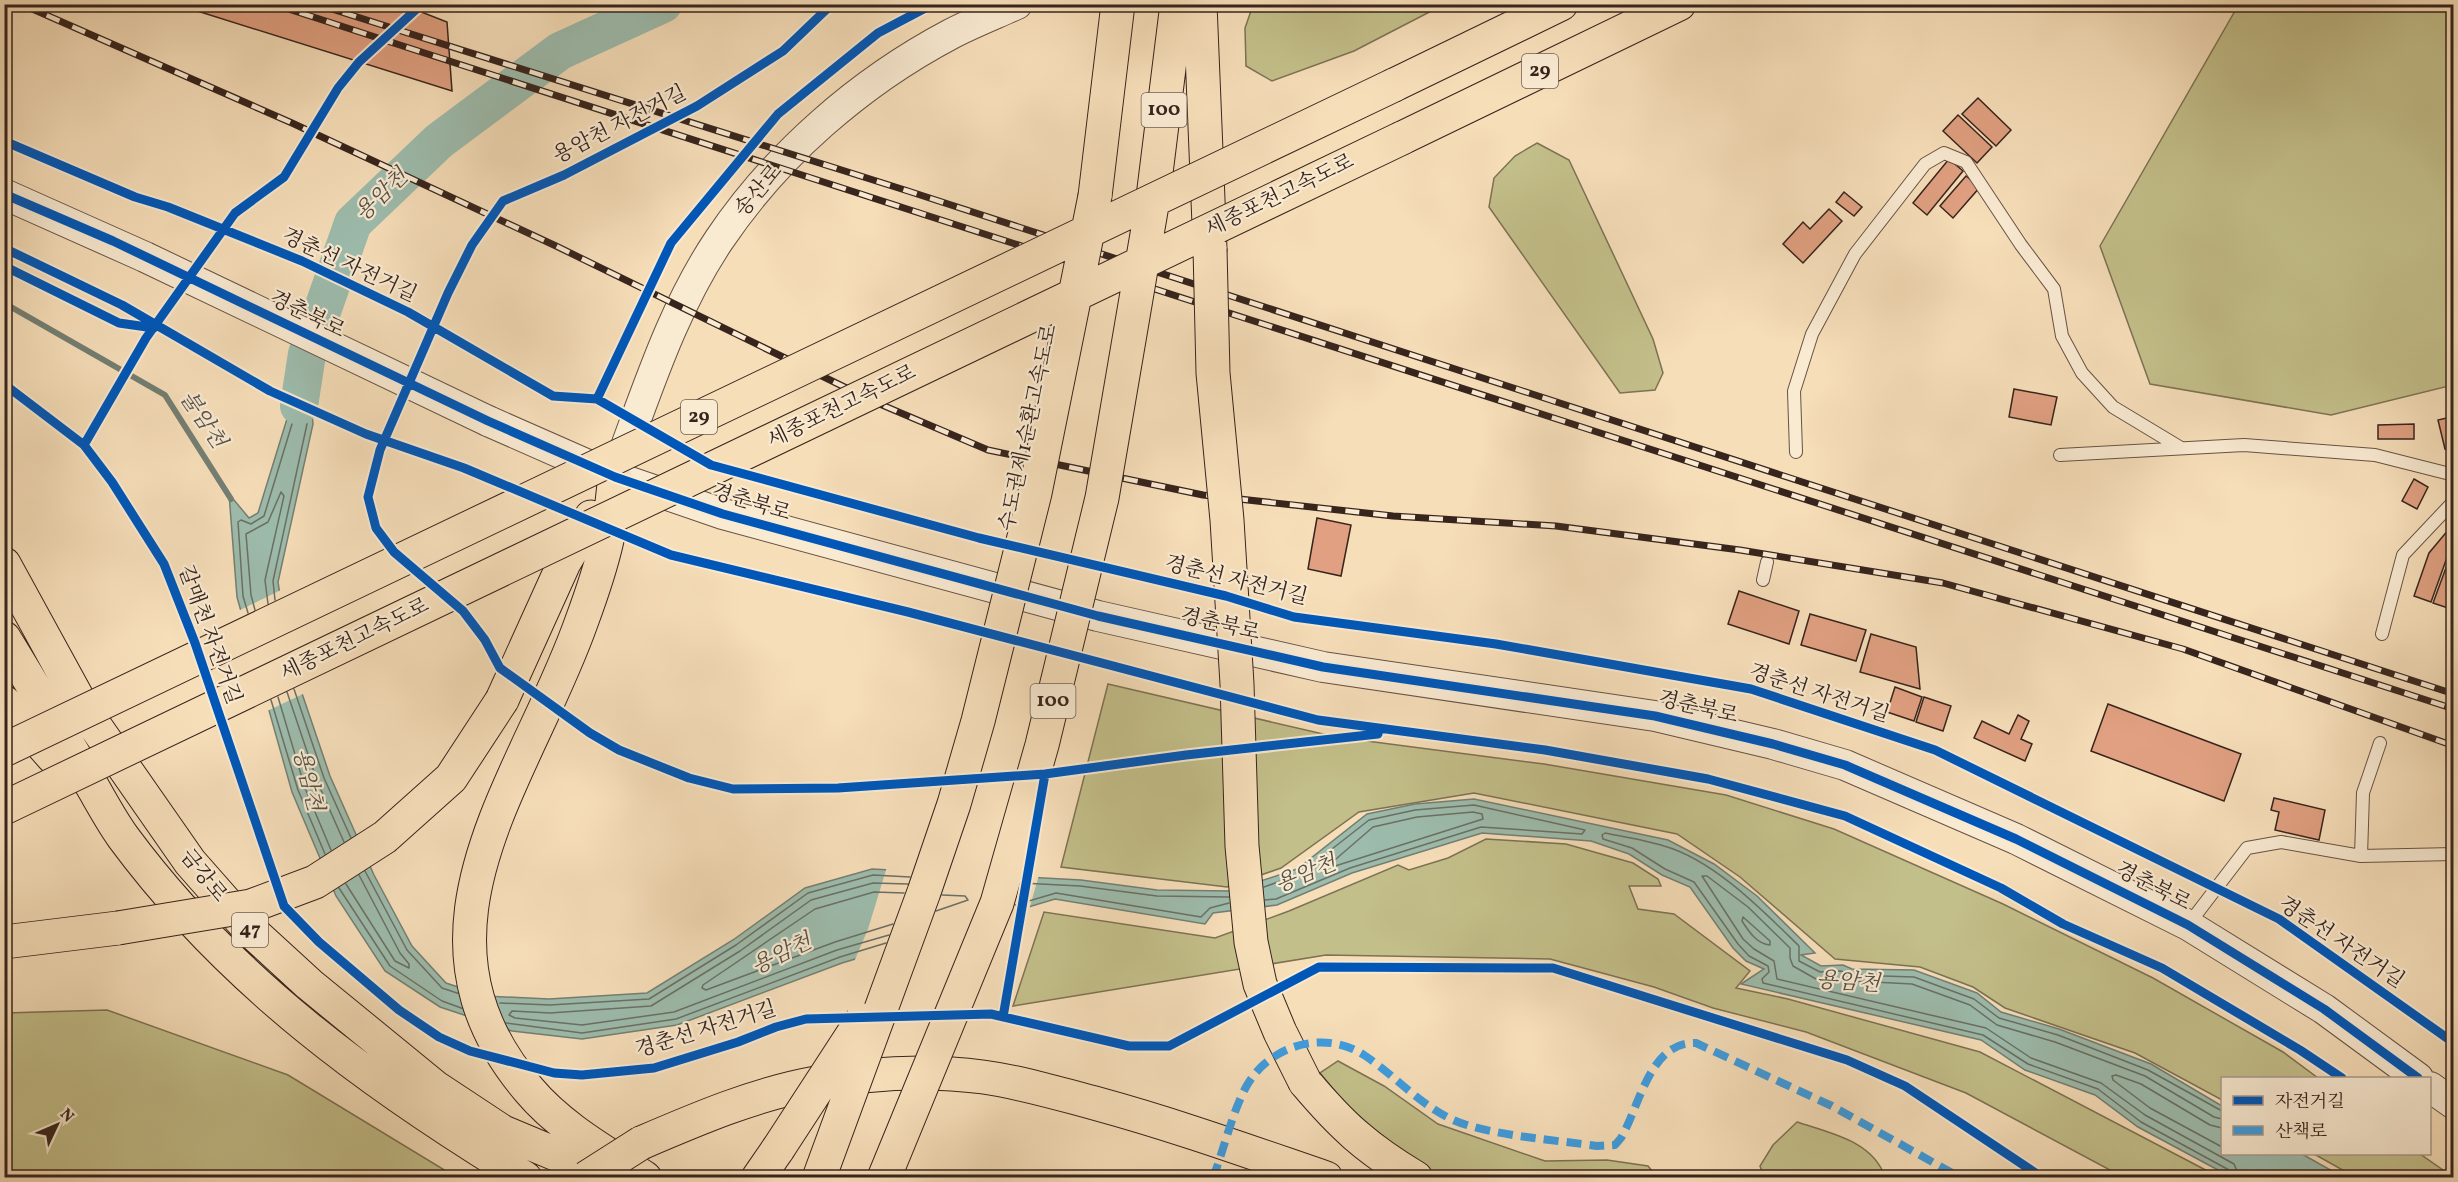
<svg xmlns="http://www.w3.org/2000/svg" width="2458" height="1182" font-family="Vollkorn,'Noto Serif KR',serif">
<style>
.green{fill:#c3bf8a;stroke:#7d7254;stroke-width:1.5}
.water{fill:#9dbcad;stroke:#747f73;stroke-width:1.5}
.pier{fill:#f6deb9}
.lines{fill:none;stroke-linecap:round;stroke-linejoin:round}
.shore{stroke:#6a7065;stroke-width:1.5}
.stream{stroke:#747f73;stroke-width:6}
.river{stroke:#9dbcad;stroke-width:38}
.building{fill:#e0a081;stroke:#37241d;stroke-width:1.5}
.service-casing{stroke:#675244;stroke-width:14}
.tertiary-casing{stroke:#675244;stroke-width:32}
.trunk-casing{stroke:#37241d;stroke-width:35}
.motorway-casing{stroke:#37241d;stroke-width:35}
.service{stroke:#f9ead2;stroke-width:12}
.tertiary{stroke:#f9ead2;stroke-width:30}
.trunk{stroke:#f6deb9;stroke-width:33}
.motorway{stroke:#f6deb9;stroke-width:33}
.rail-casing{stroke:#37241d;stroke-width:7}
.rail{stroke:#f9ead2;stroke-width:4.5;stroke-dasharray:14;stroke-linecap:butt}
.tertiary-bridge-casing{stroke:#675244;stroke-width:32;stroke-linecap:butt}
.trunk-bridge-casing{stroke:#37241d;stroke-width:35;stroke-linecap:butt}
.motorway-bridge-casing{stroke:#37241d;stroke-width:35;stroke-linecap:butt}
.tertiary-bridge{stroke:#f9ead2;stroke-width:30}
.trunk-bridge{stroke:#f6deb9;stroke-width:33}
.motorway-bridge{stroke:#f6deb9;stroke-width:33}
.quiet{stroke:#3e9cdf;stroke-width:8;stroke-dasharray:15 8;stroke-linecap:butt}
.cycleway-casing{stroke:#f9ead2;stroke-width:13}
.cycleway{stroke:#0057b8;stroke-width:9}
.labels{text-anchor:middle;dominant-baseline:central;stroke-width:4.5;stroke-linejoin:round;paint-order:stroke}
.shield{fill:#f9ead2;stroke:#715f53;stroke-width:1.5}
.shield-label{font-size:20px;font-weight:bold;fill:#37241d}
.street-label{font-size:21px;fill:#37241d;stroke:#f9ead2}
.water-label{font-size:22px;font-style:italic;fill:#565248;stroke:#f9ead2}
</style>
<rect width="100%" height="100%" fill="#f6deb9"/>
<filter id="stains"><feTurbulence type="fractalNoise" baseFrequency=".00333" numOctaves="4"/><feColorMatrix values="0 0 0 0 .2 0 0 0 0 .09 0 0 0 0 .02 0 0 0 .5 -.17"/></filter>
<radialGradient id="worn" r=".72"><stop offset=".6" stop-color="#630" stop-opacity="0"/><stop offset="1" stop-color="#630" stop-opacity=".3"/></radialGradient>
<path class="green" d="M2239,4l214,1v380l-122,30 -181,-31 -50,-138z
M1253,5v-1l190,1 -89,46 -82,30 -26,-15 -1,-38z
M1537,143l32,17 84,179 10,34 -8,17 -35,3 -131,-186 5,-29 21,-22z
M1108,684l228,53 208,27 182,31 108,34 169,75 150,74 130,74 35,26h-96v22l-87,-47 -130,-45 -32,-21 -53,-20 -85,-8 -95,-82 -63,-43 -203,-41 -115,19 -78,56 -54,19 -166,-20z
M1486,839l80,5 67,19 25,16 3,7h-32l9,23 36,5 76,57 -14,17 52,11 192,53 239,125h-96l-157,-84 -160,-61 -93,-24 -59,-21 -104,-28 -224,-4 -313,51 31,-94 171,26 74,-27 109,-46 11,5 39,-12z
M107,1010l181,65 168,102h-451v-164z
M1338,1061l46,25 54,38 107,37 62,-1 41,6 9,11h-215l-16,-5 -78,-65 -28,-34z
M1797,1122c33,11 76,19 88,55h-121l-4,-11 13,-21z
M2314,1154h106l33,23h-98z"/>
<path class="water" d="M307,354l6,70 -35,158 12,76 40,118 44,99 38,71 34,37 39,13 64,3 98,-6 86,-53 72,-52 67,-19 209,11 76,10 74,1 66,-22 70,-55 48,-10 59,-5 194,41 46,24 43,32 58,57 -14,2 20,11 22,-1 9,4 62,1 63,23 24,19 58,17 92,35 71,42v48h80l41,23h-112l-93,-50 -43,-32 -70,-25 -44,-30 -240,-56 23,-15 -18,-8 -13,-13 -43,-61 -28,-12 -33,-21 -38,-13 -109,-8 -130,40 -75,32 -64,8 -8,11 -150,-25 -213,64 -165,62 -95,14 -70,-8 -72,-24 -55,-36 -49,-75 -44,-104 -55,-195 -8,-103 20,24 9,-5z"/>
<path class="pier" d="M307,351l3,3 6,66 -28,-12z
M283,589l10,69 12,35 -40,19 -27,-101z
M887,867l152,8 -10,35 -175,52 14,-33z"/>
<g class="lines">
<path class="shore" d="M255,610l-4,-15 -5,-61 22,-12 13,-30 3,4 -19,84 3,24
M248,613l-5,-17 -5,-74 3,-2 10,4 13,-8 35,-115 3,-2 3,2 2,23 -34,157 2,19
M294,689l30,89 27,60
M287,692l30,89 27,61
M278,697l27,91 26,62
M271,700l27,90 27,64
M1473,812l9,2 1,5 -151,48 -3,-2 44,-38 44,-10z
M365,871l42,79 35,38 18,6
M1021,883l59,3 77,10 72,1
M346,884l49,77 14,7v-4l-9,-11 -41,-78
M1264,887l36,-13 69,-54 46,-10 59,-5 111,25 -3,4 -101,-7 -131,41 -74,31 -11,1
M339,888l51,78 52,35 22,8
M1015,905l41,-12 145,24 9,-9 19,-5
M936,911l32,-11 -3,-4 -23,-1
M1743,917l27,24v4c-13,-1 -21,-13 -28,-24z
M893,924l-58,18 -129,48 -4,-2 1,-3 112,-76 59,-17 30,1
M889,935l-52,15 -163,62 -92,13 -67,-7 -6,-3 3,-4 38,2 101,-7 89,-55 71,-51 62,-17 35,1
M500,1003l50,2 99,-6 87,-54 72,-52 65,-18 37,2
M506,1023l76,10 94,-14 164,-62 46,-14
M2222,1111l-74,-41 -90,-35 -59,-17 -25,-19 -60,-22 -62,-2 -11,-4 -21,1 -21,-11v-15c-36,-35 -85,-86 -135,-100 -19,-6 -39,-9 -59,-13l-3,2 1,4 29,9 33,21 29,13 44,62 11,12 19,10 1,6 -7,7 1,4 220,52 45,29 70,25 43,33 88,48 3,8
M2222,1119l-8,-2 -69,-41 -90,-34 -58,-17 -27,-20 -58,-21 -96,-5 -23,-13 -3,-8v-10l-42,-41 -41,-31h-5l41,63 11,10 20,12 3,18 209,49 45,30 70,25 44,32 89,49 6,14
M2222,1128l-12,-3 -69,-41 -25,-9 -4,1 1,4 37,28 72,39"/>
<path class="stream" d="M4,303l161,92 66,104"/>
<path class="river" d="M299,406l8,-52 46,-131 86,-82 121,-90 103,-47"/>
</g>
<path class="building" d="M175,4h226l46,18 5,69z
M1978,98l33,32 -15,16 -34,-32z
M1958,115l34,32 -15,16 -34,-32z
M1949,159l14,12 -36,44 -14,-12z
M1966,176l14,11 -27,31 -13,-12z
M1844,192l18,15 -8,9 -18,-14z
M1829,209l13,12 -39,42 -20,-19 20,-22 7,7z
M2014,389l43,8 -6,28 -42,-8z
M2451,417l3,30 -9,2 -7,-29z
M2414,424v15h-36v-14z
M2414,479l14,8 -11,22 -15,-8z
M1317,518l34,7 -10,51 -33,-7z
M2449,529l5,1v8l-23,64 -17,-6 15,-43z
M2454,546v64l-21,-7z
M1739,591l60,20 -10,33 -61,-20z
M1810,614l56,16 -10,31 -55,-16z
M1871,634l45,13 4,42 -60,-17z
M1895,687l27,10 -8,24 -27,-9z
M1924,697l27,9 -8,25 -27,-9z
M2108,704l133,50 -17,47 -133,-50z
M2018,715l11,6 -8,18 11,5 -7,17 -51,-23 8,-17 27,13z
M2274,798l51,12 -6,30 -44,-10 4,-18 -8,-2z"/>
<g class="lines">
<defs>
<path id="service" d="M1796,452l-2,-61 18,-57 43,-80 70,-90 19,-11 22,9 55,83 33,44 8,47 20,37 31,34 68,41
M2060,455l184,-10 131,10 79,20
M1763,580l4,-18
M2382,634l21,-79 51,-54
M2361,856l2,-63 17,-50
M2188,925l59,-77 34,-6 80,14 93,-2"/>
<path id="tertiary" d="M4,194l141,63
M488,421l127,56 108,37 375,102 225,51 332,49 118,28 72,21 171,74 172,86 136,84 94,69
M618,468c29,-77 54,-158 101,-228 57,-85 141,-158 232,-206 21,-11 44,-20 66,-30
M2430,1087l24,17"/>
<path id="trunk" d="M615,477c-3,21 -4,42 -8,63 -6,27 -16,56 -26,83 -56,158 -188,308 -52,467 31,37 76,62 116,88
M4,564l80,146 106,152 59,67 60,55 126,103 68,45 110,46
M4,638c27,44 53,88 79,132 13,22 25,46 40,67 107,145 249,248 402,341
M502,700l62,-137 27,-46
M4,702l49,55
M4,942l114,-14"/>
<path id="motorway" d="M1200,4l10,245
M1394,85l167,-81
M1402,138l277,-134
M1095,196l23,-192
M1152,205l25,-201
M1305,1082c37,44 61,66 111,96
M641,1143c56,-24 114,-49 175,-60 53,-10 113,-13 167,-6 38,5 77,17 115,27 77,21 152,48 228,74
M758,1178l20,-29"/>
</defs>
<use href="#service" class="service-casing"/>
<use href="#tertiary" class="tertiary-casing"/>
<use href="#trunk" class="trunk-casing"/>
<use href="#motorway" class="motorway-casing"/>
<use href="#service" class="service"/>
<use href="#tertiary" class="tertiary"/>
<use href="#trunk" class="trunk"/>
<use href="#motorway" class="motorway"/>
<defs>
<path id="rail" d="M21,4l271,119 264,123 319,156 113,48 215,45 190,21 163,10 184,24 203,33 240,66 271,97
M273,4l2181,705
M316,4l592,187 1546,503"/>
</defs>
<use href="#rail" class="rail-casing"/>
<use href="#rail" class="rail"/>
<defs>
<path id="tertiary-bridge" d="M145,257l343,164"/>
<path id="trunk-bridge" d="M118,928l133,-22 64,-24 70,-45 66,-59 51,-78"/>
<path id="motorway-bridge" d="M1210,249l3,124 14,147 10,164 5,162 9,96 9,42 20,48 25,50
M4,750l1390,-665
M4,808l1398,-670
M778,1149l84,-129
M586,1178l55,-35
M819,1178l105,-286 30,-88 24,-83 57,-228 60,-297
M884,1178l113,-275 45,-158 60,-247 50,-293"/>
</defs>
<use href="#tertiary-bridge" class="tertiary-bridge-casing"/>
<use href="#trunk-bridge" class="trunk-bridge-casing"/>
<use href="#motorway-bridge" class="motorway-bridge-casing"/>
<use href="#tertiary-bridge" class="tertiary-bridge"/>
<use href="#trunk-bridge" class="trunk-bridge"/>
<use href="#motorway-bridge" class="motorway-bridge"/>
<path class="quiet" d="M1213,1178c11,-29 19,-65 33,-91 23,-42 78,-58 118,-32 29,19 53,47 85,63 33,17 108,22 148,28l18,-1 6,-7c19,-33 29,-97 75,-95l136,63 129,72"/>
<defs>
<path id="cycleway" d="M832,4l-49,47 -86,55 -133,69 -61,26 -31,44 -24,48 -68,157 -12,47 8,31 18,24 69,59 22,29 15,28 90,65 29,17 70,28 44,11 105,-1 207,-14 141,-19 192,-21
M4,141l131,56 33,10 134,54 106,51 145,84 44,3 114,66 268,73 247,58 68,21 202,27 255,45 184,61 344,169 175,124
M4,194l109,47 375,180 127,56 108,37 375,102 225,51 332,49 118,28 72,21 171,74 172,86 136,84 94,69
M4,248l118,57 148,86 96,43 98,34 207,87 237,57 410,108 227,30 163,29 137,37 156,72 62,36 99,44 138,82 42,28
M4,266l115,57 35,5
M4,384l80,61 28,37 52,82 31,79 89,263 35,36 80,68 40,27 31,14 84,22 28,2 72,-7 84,-26 38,-15 30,-8 185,-5 138,32h40l150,-79 234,1 294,92 58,26 138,92
M597,399l74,-156 107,-129 100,-81 55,-29
M84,445l62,-107 89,-125 49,-36 54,-89 21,-26 63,-58
M1003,1017l42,-243"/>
</defs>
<use href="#cycleway" class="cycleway-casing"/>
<use href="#cycleway" class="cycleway"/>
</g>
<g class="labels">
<g class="shield">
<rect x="1522" y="54" width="36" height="34" rx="4.5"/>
<rect x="1141.5" y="93" width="45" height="34" rx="4.5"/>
<rect x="681" y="400" width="36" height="34" rx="4.5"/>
<rect x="1030.5" y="684" width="45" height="34" rx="4.5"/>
<rect x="232" y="913" width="36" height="34" rx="4.5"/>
</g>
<g class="shield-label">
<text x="1540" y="71">29</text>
<text x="1164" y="110">100</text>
<text x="699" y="417">29</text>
<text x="1053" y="701">100</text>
<text x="250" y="930">47</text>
</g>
<g class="street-label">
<text transform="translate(620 125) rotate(-27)">용암천 자전거길</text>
<text transform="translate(759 191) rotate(-50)">송산로</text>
<text transform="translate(1280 196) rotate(-26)">세종포천고속도로</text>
<text transform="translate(349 266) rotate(25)">경춘선 자전거길</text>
<text transform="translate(307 315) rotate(26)">경춘북로</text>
<text transform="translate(842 407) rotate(-26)">세종포천고속도로</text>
<text transform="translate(1029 428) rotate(-78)">수도권제1순환고속도로</text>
<text transform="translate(751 503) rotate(17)">경춘북로</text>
<text transform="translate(1236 581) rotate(14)">경춘선 자전거길</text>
<text transform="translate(1220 625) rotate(13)">경춘북로</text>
<text transform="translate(209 635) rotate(70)">갈매천 자전거길</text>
<text transform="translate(355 640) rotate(-26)">세종포천고속도로</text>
<text transform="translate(1819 694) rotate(18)">경춘선 자전거길</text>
<text transform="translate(1698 708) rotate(13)">경춘북로</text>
<text transform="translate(203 876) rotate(51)">금강로</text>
<text transform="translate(2153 887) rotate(27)">경춘북로</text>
<text transform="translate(2341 943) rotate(34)">경춘선 자전거길</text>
<text transform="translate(706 1030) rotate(-17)">경춘선 자전거길</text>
</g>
<g class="water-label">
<text transform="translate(382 196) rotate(-44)">용암천</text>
<text transform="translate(202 420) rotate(56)">불암천</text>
<text transform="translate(307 780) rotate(76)">용암천</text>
<text transform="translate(1306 875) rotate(-22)">용암천</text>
<text transform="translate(782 955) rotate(-26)">용암천</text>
<text transform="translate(1848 983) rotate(4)">용암천</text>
</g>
</g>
<rect width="2458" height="1182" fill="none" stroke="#f6deb9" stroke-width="24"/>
<rect x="6" y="6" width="2446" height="1170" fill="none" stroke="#37241d" stroke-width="3"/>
<rect x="12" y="12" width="2434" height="1158" fill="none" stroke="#37241d" stroke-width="1.5"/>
<rect x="2221" y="1077" width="210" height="78" fill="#f9ead2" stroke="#ab9b8a" stroke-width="1.5"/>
<rect x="2233" y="1096" width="30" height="9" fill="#0057b8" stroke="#ab9b8a" stroke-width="1.5"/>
<text x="2275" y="1107" font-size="18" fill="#37241d">자전거길</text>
<rect x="2233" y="1126" width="30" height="9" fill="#3e9cdf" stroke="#ab9b8a" stroke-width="1.5"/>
<text x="2275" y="1137" font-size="18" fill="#37241d">산책로</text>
<g transform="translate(57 1125) rotate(46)" stroke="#f9ead2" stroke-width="4.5" paint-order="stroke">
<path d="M0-4.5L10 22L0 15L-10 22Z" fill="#37241d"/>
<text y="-9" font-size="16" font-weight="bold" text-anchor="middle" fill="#37241d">N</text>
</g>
<rect width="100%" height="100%" filter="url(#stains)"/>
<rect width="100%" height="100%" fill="url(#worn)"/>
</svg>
